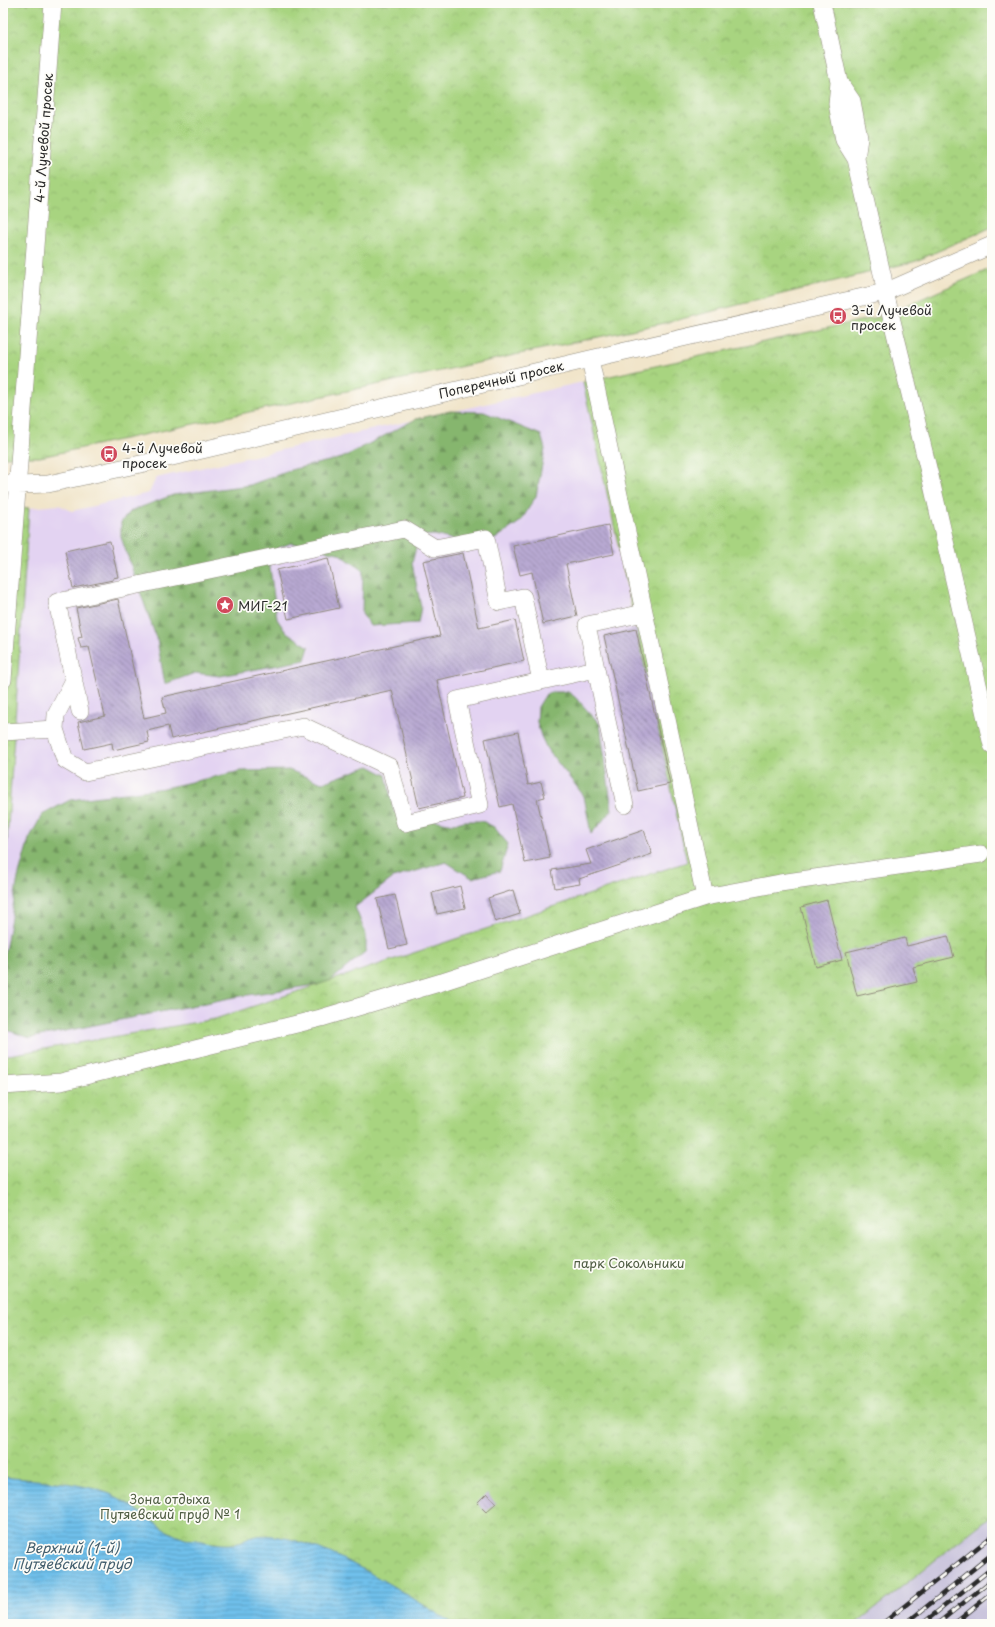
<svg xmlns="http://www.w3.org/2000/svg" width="995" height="1627" font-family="'Playpen Sans',sans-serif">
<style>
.built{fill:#e3d3f2}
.industrial{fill:#c6c0da}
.forest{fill:url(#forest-firs);stroke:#58704c}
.park{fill:url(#park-crowns);stroke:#6a8056}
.water{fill:url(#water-rules);stroke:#4e768b}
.building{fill:url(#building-back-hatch)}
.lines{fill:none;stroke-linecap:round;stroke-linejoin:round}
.minor-casing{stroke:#8e887a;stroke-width:18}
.minor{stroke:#fff;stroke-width:17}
.rail-casing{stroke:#2b2b2b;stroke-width:4.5}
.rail{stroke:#fdfcf7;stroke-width:3;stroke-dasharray:9;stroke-linecap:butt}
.labels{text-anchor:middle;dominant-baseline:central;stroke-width:3.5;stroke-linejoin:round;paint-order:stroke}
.street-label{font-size:13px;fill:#2b2b2b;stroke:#fdfcf7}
.poi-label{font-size:13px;fill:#2b2b2b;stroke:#fdfcf7;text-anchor:start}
.park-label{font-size:13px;fill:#505e44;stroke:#fdfcf7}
.water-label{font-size:14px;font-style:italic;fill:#435f6e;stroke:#fdfcf7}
</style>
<defs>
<pattern id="forest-firs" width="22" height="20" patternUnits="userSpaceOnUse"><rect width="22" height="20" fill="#86b66e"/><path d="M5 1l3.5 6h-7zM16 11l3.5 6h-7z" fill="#6e945b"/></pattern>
<pattern id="park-crowns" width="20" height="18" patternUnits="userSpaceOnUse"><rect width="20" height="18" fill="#a8d480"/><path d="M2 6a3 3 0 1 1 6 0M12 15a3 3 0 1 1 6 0" fill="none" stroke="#91b66f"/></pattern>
<pattern id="water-rules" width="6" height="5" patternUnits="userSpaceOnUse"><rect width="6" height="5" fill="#70c0eb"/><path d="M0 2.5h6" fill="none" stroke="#5c9cbf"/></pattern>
<pattern id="building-back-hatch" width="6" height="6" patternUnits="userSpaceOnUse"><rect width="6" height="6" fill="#b8a9d2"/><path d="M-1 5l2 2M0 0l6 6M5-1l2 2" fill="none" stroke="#968aab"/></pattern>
</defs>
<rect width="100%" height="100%" fill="#fdfcf7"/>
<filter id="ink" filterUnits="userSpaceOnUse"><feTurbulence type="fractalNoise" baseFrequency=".025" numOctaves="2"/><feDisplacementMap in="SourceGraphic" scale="8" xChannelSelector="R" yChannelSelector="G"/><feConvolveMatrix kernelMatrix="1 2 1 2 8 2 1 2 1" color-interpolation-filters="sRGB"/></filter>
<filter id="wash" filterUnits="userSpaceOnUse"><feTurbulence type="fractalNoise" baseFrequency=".012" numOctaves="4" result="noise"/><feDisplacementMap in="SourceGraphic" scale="16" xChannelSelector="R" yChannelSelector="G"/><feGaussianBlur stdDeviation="0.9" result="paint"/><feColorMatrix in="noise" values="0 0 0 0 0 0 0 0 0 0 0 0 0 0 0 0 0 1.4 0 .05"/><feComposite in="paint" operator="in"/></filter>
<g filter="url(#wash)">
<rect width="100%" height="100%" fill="#f1e5ca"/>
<path class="built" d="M583,382l49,234 55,246 -472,157 -212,37v-154l26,-394 30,-3 13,6 77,-18 7,-15z"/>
<path class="industrial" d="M992,1507v117h-147z"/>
<path class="forest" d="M450,411l34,1 57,23 4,14 -9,47 -15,25 -26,18 -32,3 -29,-7 -15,1 -7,27 9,44 -3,16 -47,3 -9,-12 1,-44 -25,-17 -47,-10 -13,5 -9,13 8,58 8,12 24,16 -4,13 -85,16 -25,-3 -30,11 -8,-44 -36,-103v-15l10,-11 42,-16 77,-10 44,-16 48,-11 74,-39z
M553,692h15l7,5 25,27 12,86 -21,24 -7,-38 -37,-47 -6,-13 -4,-14 1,-15 8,-13z
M369,766l17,9 8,37 59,12 11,-3h18l12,6 14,17 -8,27 -28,7 -26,-16 -53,16 -38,29 11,28v16l-38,32 -93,14 -205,41 -26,-9 -1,-67 15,-84 11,-39 13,-24 28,-15 94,-12 77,-17 48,-1 33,13z"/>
<path class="park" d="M3,3h989v224l-76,34 -243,60 -633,136h-37z
M992,268v1247l-137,109h-852v-568l212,-37 472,-157 -104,-480 299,-66z
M3,506l26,2 -26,394z"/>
<path class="water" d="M3,1477c35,4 74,4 107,17 27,11 47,36 75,45 4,1 8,0 12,1 13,3 28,6 42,3 3,0 5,-3 8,-4 7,-4 19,-4 26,-3 58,7 132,58 181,88h-451z"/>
<g id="blocks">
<path class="building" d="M608,525l6,29 -48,10 11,52 -34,8 -11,-52 -12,3 -7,-29z
M110,541l8,36 -5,1v2l-40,8 -8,-37z
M463,553l16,75 36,-8 9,41 -87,19 26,118 -44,10 -27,-118 -221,49 -3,-13 -21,5 2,11 -36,8 -1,-7 -28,6 -6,-27 27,-6 -16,-69 -8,1 -3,-10 4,-1 -6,-29 42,-9 26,119 22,-5 -4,-16 278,-61 -17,-75z
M328,558l11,50 -51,11 -11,-49z
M636,629l34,155 -32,7 -34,-155z
M518,732l10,53 13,-3 4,15 -8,2 13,59 -25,5 -13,-59 -12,3 -15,-68z
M644,830l8,24 -73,25 1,5 -25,4 -3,-18 39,-6 -5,-14z
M460,886l5,22 -28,6 -5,-21z
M513,890l7,24 -25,8 -7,-24z
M395,895l12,50 -18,4 -12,-50z
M827,900l15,60 -26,7 -15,-60z
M948,936l6,21 -41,10 4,15 -60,14 -11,-44 59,-14 2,8z
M487,1493l9,10 -10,9 -9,-9z"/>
</g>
</g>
<g filter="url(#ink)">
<use href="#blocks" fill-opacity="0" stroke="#8e887a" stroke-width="1"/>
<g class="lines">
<defs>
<path id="minor" d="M822,3l17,79
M839,82l13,19 7,37 -3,21 -12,-19 -7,-36z
M856,159l27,119 2,14 45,184 62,269
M590,359l115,538
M3,483l15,2 30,-1 120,-26 422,-99 295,-67 107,-47
M596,669l29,136
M3,680l50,-677
M74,680l-18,35 -1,14 10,31 20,12 218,-46 87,41 15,56 75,-18 -23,-105 84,-19
M80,711l-23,-109 347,-73 31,19 51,-10 13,64 24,-5 18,84 55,-12 -9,-44 57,-12
M3,732l52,-3
M3,1086l58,-4 260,-64 121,-36 263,-85 75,-14 201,-29"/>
</defs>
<use href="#minor" class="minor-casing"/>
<use href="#minor" class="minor"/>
<defs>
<path id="rail" d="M882,1624l110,-88
M905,1624l87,-70
M922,1624l70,-56
M937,1624l55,-44
M954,1624l38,-31"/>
</defs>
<use href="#rail" class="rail-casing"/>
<use href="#rail" class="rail"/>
</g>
</g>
<defs>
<symbol id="bus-disc" viewBox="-11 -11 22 22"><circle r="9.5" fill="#d1495b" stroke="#fdfcf7"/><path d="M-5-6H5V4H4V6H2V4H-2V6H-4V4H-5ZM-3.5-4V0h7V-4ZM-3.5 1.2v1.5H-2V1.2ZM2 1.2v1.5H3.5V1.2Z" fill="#fff"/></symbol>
<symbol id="sight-disc" viewBox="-11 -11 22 22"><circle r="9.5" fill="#d1495b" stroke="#fdfcf7"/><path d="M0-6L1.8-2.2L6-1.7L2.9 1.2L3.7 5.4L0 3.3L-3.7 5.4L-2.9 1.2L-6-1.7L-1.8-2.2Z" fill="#fff"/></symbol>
</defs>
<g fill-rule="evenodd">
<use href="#bus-disc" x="828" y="306" width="20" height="20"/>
<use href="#bus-disc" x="99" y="444" width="20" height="20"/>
<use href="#sight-disc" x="215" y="595" width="20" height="20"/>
</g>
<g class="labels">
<g class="street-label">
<text transform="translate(43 138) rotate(-86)">4-й Лучевой просек</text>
<text transform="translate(501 379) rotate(-13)">Поперечный просек</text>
</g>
<g class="poi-label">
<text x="851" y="309">3-й Лучевой<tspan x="851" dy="15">просек</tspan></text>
<text x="122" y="447">4-й Лучевой<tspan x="122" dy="15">просек</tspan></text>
<text x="238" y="605">МИГ-21</text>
</g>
<g class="park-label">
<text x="629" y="1262">парк Сокольники</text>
<text x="170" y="1498">Зона отдыха<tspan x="170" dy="15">Путяевский пруд № 1</tspan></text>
</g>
<g class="water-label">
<text x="72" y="1547">Верхний (1-й)<tspan x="72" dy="16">Путяевский пруд</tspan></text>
</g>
</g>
<rect width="995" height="1627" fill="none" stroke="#fdfcf7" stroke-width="16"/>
</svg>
